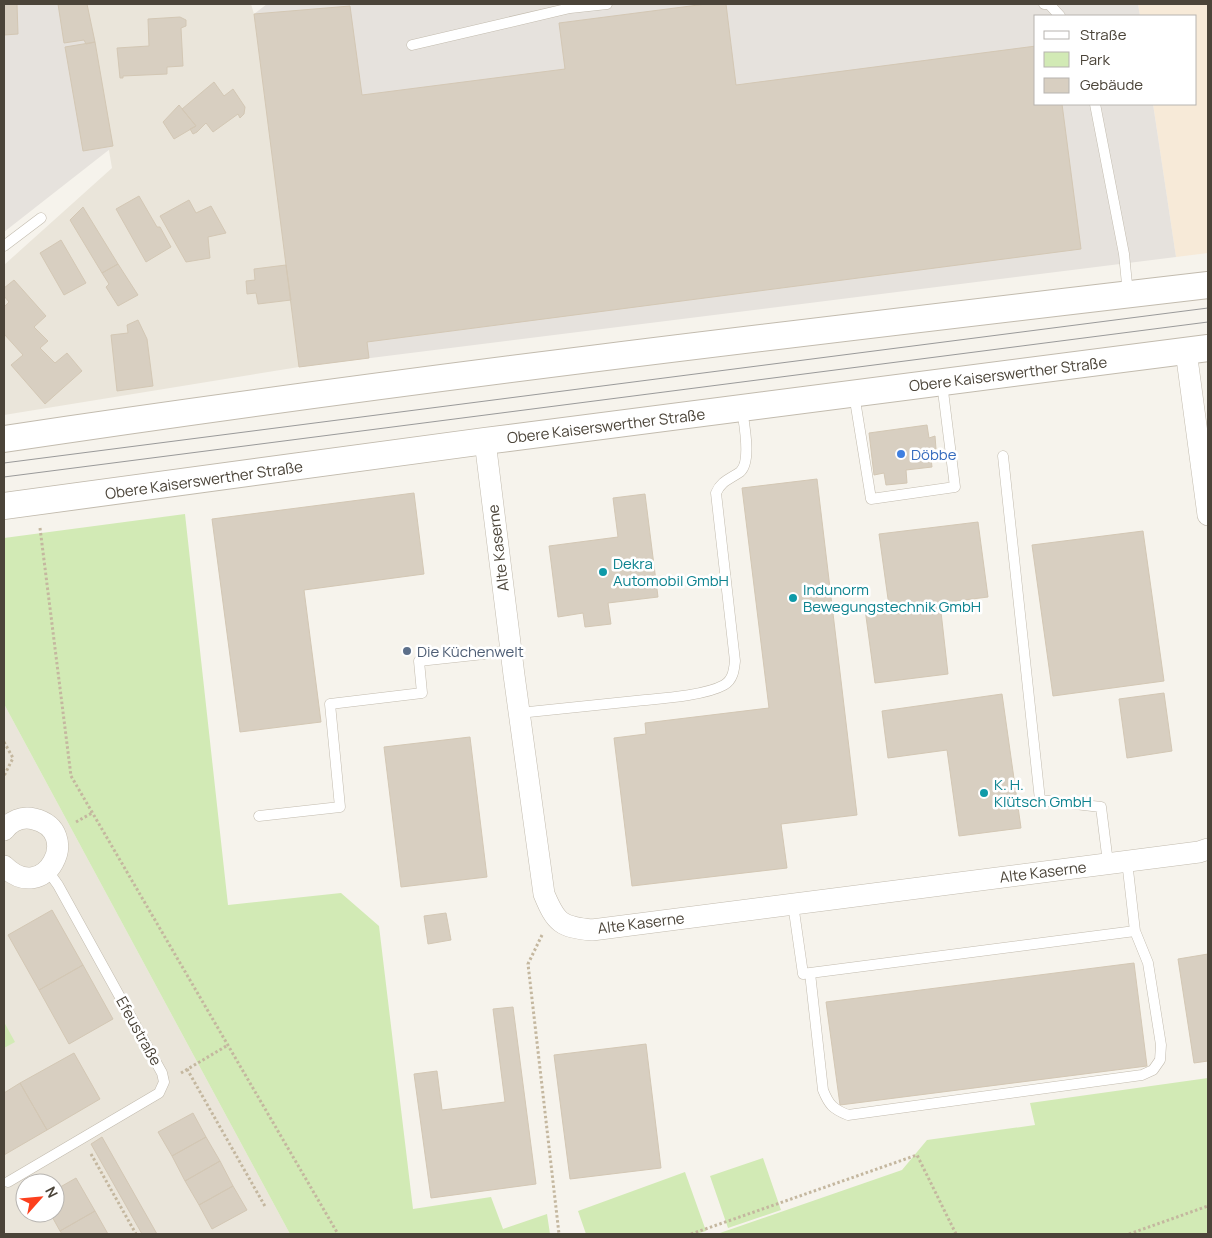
<svg xmlns="http://www.w3.org/2000/svg" width="1212" height="1238" font-family="Manrope,sans-serif">
<style>
.residential{fill:#eae5da;fill-rule:evenodd}
.commercial{fill:#f7ead8}
.industrial{fill:#e6e2dd}
.green{fill:#d2eab5}
.building{fill:#d8cfc1;stroke:#d3c7b4}
.lines{fill:none;stroke-linecap:round;stroke-linejoin:round}
.service-casing{stroke:#c2bbae;stroke-width:11}
.minor-casing{stroke:#c2bbae;stroke-width:22}
.tertiary-casing{stroke:#c2bbae;stroke-width:28}
.path{stroke:#c4b79f;stroke-width:3;stroke-dasharray:2.5 2.5;stroke-linecap:butt}
.service{stroke:#fff;stroke-width:10}
.minor{stroke:#fff;stroke-width:21}
.tertiary{stroke:#fff;stroke-width:26}
.tram{stroke:#9a9a9a;stroke-width:1}
.shop-dot{fill:#3f7fe0;stroke:#fff;stroke-width:2}
.culture-dot{fill:#0f9aa8;stroke:#fff;stroke-width:2}
.service-dot{fill:#5c6f8a;stroke:#fff;stroke-width:2}
.labels{text-anchor:middle;dominant-baseline:central;stroke-width:5;stroke-linejoin:round;paint-order:stroke}
.street-label{font-size:15px;fill:#4b4439;stroke:#fff}
.shop-label{font-size:15px;fill:#366cbe;stroke:#fff;text-anchor:start}
.culture-label{font-size:15px;fill:#0d838f;stroke:#fff;text-anchor:start}
.service-label{font-size:15px;fill:#4e5e75;stroke:#fff;text-anchor:start}
</style>
<rect width="100%" height="100%" fill="#f6f3ec"/>
<path class="residential" d="M86,4h165l3,10 45,353 -295,48v-150l108,-97 -22,-128z
M4,704l286,530h-286zM25,1183h30v30h-30z"/>
<path class="commercial" d="M1138,4h70v249l-32,4 -23,-153h43v-88h-56z"/>
<path class="industrial" d="M4,4h82l4,36 20,109 -106,83z
M267,4h871l2,12h-104v88h117l23,153 -877,110 -45,-353z"/>
<path class="green" d="M185,514l43,391 113,-12 38,33 34,283 78,-12 12,32 44,-15 3,20h-260l-286,-530v-166z
M4,1022l11,20 -11,6z
M1208,1078v156h-491l185,-64 25,-30 108,-15 -5,-22z
M763,1158l18,52 -53,18 -18,-52z
M685,1172l21,59 -10,3h-110l-8,-23z"/>
<path class="building" d="M4,4h13l1,30 -14,1z
M58,4h29l8,38 -9,2 -2,-4 -20,3z
M706,4h20l10,81 300,-39v58h26l19,145 -714,93 2,16 -70,9 -45,-353 96,-8 12,89 203,-26 -6,-46z
M180,17l6,3v6l-5,2 2,38 -16,1v7l-44,2v2h-3l-3,-30 32,-2 -1,-27z
M95,42l18,104 -30,5 -18,-104z
M214,82l10,14 9,-7 12,18 -1,7 -4,4 -2,-4 -25,18 -7,-9 -9,9 -4,2 -3,-5 6,-3 -14,-17z
M179,105l17,21 -22,13 -11,-17z
M139,196l18,31h3l11,20 -25,15 -30,-53z
M189,200l7,13 15,-7 15,27 -18,4 2,21 -24,4 -26,-46z
M83,207l35,57 -16,9 -32,-53z
M61,240l25,43 -22,12 -24,-42z
M118,264l20,31 -20,11 -12,-19 3,-3 -7,-11z
M286,265l5,35 -33,4 -2,-11 -9,1 -1,-13 9,-1 -1,-11z
M14,280l32,36 -12,11 14,14 -8,7 15,15 12,-10 15,18 -37,33 -34,-39 12,-10 -19,-21v-27l5,-5 -5,-6v-8z
M138,320l9,19 6,47 -36,5 -6,-56 17,-2 -1,-8z
M927,425l2,13 6,-2 1,13h-6l2,18 -26,3 1,13 -21,2 -2,-12 -10,2 -5,-42z
M817,479l40,336 -76,9 6,44 -155,18 -18,-148 32,-4 -1,-11 124,-15 -27,-220z
M414,493l10,81 -120,16 17,132 -81,10 -28,-213z
M645,494l13,103 -50,6 3,21 -26,3 -2,-14 -25,4 -9,-71 69,-9 -5,-39z
M978,522l10,75 -48,6 8,71 -73,9 -10,-74 24,-3 -10,-72z
M1143,531l21,150 -111,15 -21,-151z
M1164,693l8,58 -45,7 -8,-59z
M1002,694l19,134 -62,8 -12,-86 -59,8 -6,-47z
M470,737l17,140 -86,10 -17,-140z
M52,910l31,55 -44,25 -31,-55z
M446,913l5,27 -23,4 -4,-28z
M1208,954v107l-14,2 -16,-104z
M1134,963l13,103 -307,39 -14,-103z
M83,965l30,54 -44,25 -30,-54z
M513,1007l23,177 -105,14 -17,-124 23,-3 5,39 63,-8 -12,-93z
M646,1044l15,124 -91,11 -16,-124z
M74,1053l26,46 -53,31 -27,-47z
M20,1083l27,47 -43,25v-62z
M193,1113l13,24 -34,19 -14,-24z
M102,1137l55,97h-15l-51,-90z
M206,1137l14,24 -35,20 -13,-25z
M220,1161l13,25 -34,19 -14,-24z
M76,1178l19,33 -35,20 -10,-18h5v-23z
M233,1186l14,24 -35,19 -13,-24z
M95,1211l13,23h-46l-2,-3z"/>
<g class="lines">
<defs>
<path id="service" d="M1044,4h5l11,12
M412,45l158,-37 37,-4
M1095,104l29,150 4,40
M4,246l37,-28
M854,394l17,105 84,-12 -13,-104
M1003,456l37,344 61,7 7,56
M519,713c42,-4 84,-9 126,-13 22,-2 61,-5 79,-15 9,-5 10,-15 11,-24l-19,-168c5,-12 14,-14 24,-21 12,-10 4,-48 2,-63
M259,816l81,-9 -10,-103 92,-11 -3,-32 92,-10
M793,904l10,70 7,-1 325,-42 -8,-70
M810,973l13,117c6,15 10,19 25,25l294,-40 11,-5 7,-10 1,-15 -13,-82 -13,-32
M8,1182l151,-89 5,-11 -2,-9 -104,-188 -10,-14"/>
<path id="minor" d="M1186,351l22,164
M485,441l29,234 30,219c12,29 17,33 48,36l607,-78 9,-3
M4,830c7,-9 18,-14 30,-11 50,12 11,88 -30,47"/>
<path id="tertiary" d="M4,439c400,-60 802,-107 1204,-154
M4,506l481,-65 723,-93"/>
</defs>
<use href="#service" class="service-casing"/>
<use href="#minor" class="minor-casing"/>
<use href="#tertiary" class="tertiary-casing"/>
<path class="path" d="M40,528l31,248 267,458
M4,742l9,16 -9,18
M76,822l16,-9
M542,935l-14,29 31,270
M187,1069l79,139
M181,1073l47,-28
M91,1154l45,80
M691,1234l226,-79 39,79
M1129,1234l79,-28"/>
<use href="#service" class="service"/>
<use href="#minor" class="minor"/>
<use href="#tertiary" class="tertiary"/>
<path class="tram" d="M4,463l1204,-155
M4,477l1204,-155"/>
</g>
<circle class="shop-dot" cx="901" cy="454" r="5"/>
<g class="culture-dot">
<circle cx="603" cy="572" r="5"/>
<circle cx="793" cy="598" r="5"/>
<circle cx="984" cy="793" r="5"/>
</g>
<circle class="service-dot" cx="407" cy="651" r="5"/>
<g class="labels">
<g class="street-label">
<text transform="translate(1008 374) rotate(-7)">Obere Kaiserswerther Straße</text>
<text transform="translate(606 426) rotate(-7)">Obere Kaiserswerther Straße</text>
<text transform="translate(204 480) rotate(-8)">Obere Kaiserswerther Straße</text>
<text transform="translate(498 548) rotate(-97)">Alte Kaserne</text>
<text transform="translate(1043 872) rotate(-7)">Alte Kaserne</text>
<text transform="translate(641 923) rotate(-7)">Alte Kaserne</text>
<text transform="translate(139 1031) rotate(61)">Efeustraße</text>
</g>
<g class="shop-label">
<text x="911" y="454">Döbbe</text>
</g>
<g class="culture-label">
<text x="613" y="563">Dekra<tspan x="613" dy="17">Automobil GmbH</tspan></text>
<text x="803" y="589">Indunorm<tspan x="803" dy="17">Bewegungstechnik GmbH</tspan></text>
<text x="994" y="784">K. H.<tspan x="994" dy="17">Klütsch GmbH</tspan></text>
</g>
<g class="service-label">
<text x="417" y="651">Die Küchenwelt</text>
</g>
</g>
<rect width="1212" height="1238" fill="none" stroke="#4b4439" stroke-width="10"/>
<rect x="1034" y="15" width="162" height="90" fill="#ffffff" stroke="#b7b4b0"/>
<rect x="1044" y="31" width="25" height="8" fill="#ffffff" stroke="#b7b4b0"/>
<text x="1080" y="40" font-size="15" fill="#4b4439">Straße</text>
<rect x="1044" y="52" width="25" height="15" fill="#d2eab5" stroke="#b7b4b0"/>
<text x="1080" y="65" font-size="15" fill="#4b4439">Park</text>
<rect x="1044" y="78" width="25" height="15" fill="#d8cfc1" stroke="#b7b4b0"/>
<text x="1080" y="90" font-size="15" fill="#4b4439">Gebäude</text>
<g transform="translate(40 1198) rotate(63)"><circle r="24" fill="#ffffff" stroke="#b7b4b0"/>
<path d="M0-4L9 19L0 12L-9 19Z" fill="#fc3f1d"/>
<text y="-8" font-size="14" font-weight="bold" text-anchor="middle" fill="#4b4439">N</text>
</g>
</svg>
